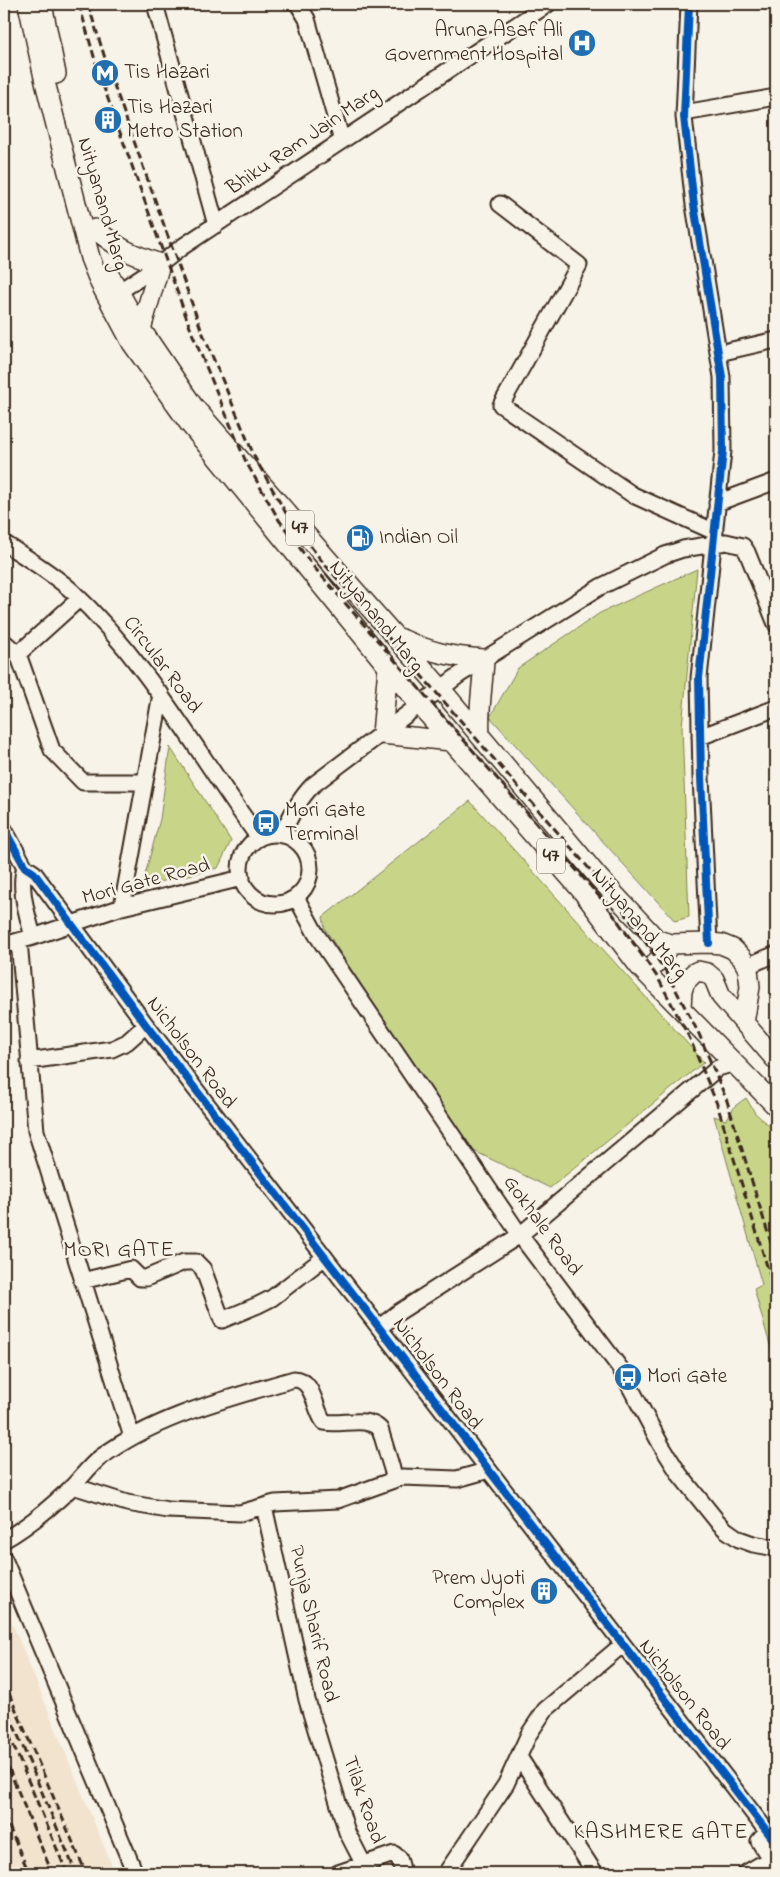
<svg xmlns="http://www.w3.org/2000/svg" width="780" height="1877" font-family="'Indie Flower',sans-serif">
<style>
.built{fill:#f2e3cf}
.green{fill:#c8d589;stroke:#828054}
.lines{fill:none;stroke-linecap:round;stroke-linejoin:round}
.minor-casing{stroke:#3b2a1e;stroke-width:19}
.major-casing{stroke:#3b2a1e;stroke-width:22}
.minor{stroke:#f7f3e8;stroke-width:15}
.major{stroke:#f7f3e8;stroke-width:19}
.rail{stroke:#3b2a1e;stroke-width:3;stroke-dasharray:8 4;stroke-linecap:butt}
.cycleway-casing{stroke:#f7f3e8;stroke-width:11}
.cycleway{stroke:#0057b8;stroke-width:8}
.labels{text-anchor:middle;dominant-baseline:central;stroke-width:5;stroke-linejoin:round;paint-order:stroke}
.shield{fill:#f7f3e8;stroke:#73665b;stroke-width:1}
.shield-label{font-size:20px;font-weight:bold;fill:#3b2a1e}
.poi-label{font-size:21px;fill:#3b2a1e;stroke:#f7f3e8;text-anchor:start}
.street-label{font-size:21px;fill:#3b2a1e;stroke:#f7f3e8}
.neighbourhood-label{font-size:22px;letter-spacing:1px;fill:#3b2a1e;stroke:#f7f3e8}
</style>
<rect width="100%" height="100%" fill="#f7f3e8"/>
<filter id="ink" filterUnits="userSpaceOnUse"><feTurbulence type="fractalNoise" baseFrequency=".02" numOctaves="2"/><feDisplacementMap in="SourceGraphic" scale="10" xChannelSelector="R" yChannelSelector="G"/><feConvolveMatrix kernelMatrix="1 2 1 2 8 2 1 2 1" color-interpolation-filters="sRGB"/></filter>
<g filter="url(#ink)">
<path class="built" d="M4,1603l111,270h-111z"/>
<path class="green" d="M697,569l-15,158 7,190 -14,4 -185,-204 28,-49 82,-55z
M170,747l61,94 -13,27 -76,18 18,-67z
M470,801l234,261 -154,126 -84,-41 -141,-218 -2,-12z
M746,1098l9,15 21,19v234l-22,-77 8,-4 -48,-169 12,4 9,-14z"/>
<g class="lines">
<defs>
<path id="minor" d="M155,4l61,221
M298,4l9,15 35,122
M689,4l-5,113 10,88 28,172 1,74 -24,227 2,99 8,166
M684,113l92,-16
M500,204l79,61 -78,140 132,90 82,37
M111,297l48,-32 23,-18 366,-243
M719,353l57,-13
M717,503l59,-22
M4,543c23,15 48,30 68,48 76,71 126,164 187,247
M4,642l14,12 34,96 31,32h62
M18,654l61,-55
M700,737l76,-29
M4,829l21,38 9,6 112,152 630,818
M240 869a35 35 0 1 1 70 0a35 35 0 1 1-70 0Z
M282,835c8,-19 17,-36 31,-50l146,-110 141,-88 65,-32 18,-6 43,-7 17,4 4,6 29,72
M25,867c-7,22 3,49 8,70
M296,897l20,37 204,301 100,133 41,77 19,30 37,46 9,9 13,9 14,5 23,4
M122,907l39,-213
M19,941l17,190 96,306
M4,945l29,-8 89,-30 120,-29
M747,966l29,-12
M29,1061l83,-12 15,-7 19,-17
M82,1281l49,-12 9,9h6l38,-16h12l7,7 19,51 36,-15 14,-7 53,-41
M380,1327l19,-15 121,-77 198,-167 17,-5
M73,1486l54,17 41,7 72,3 35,-10 63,-3 64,-23 55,2 32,-9
M264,1506l43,194 40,132 17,33
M4,1540c25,-14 47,-33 68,-53 10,-10 18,-22 29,-30 57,-42 126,-58 193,-78 20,0 20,30 30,43 17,4 42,-7 56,7l15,50
M4,1559l131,314
M519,1757l76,116
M338,1873l56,-19 5,4 4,15
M446,1873l60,-89 23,-50 16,-24 77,-65
M746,1873l24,-14 -11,-18 8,-9"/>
<path id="major" d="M28,4l17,78 45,176 10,25 32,60 57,80 218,267 176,202 56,74 137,140
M42,4l14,70
M95,229c24,20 36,25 65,35l-19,65
M111,278l23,41 59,87 242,276 164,196 58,62 14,4 38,-1 12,1 12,5 9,9 6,11 2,18 -6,36
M399,638c31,14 51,19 85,21 -1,26 -6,50 -4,76
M388,667l-6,67 69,7
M647,974l24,-30
M681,1007l1,-16 3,-9 9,-9 4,-2 9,2 7,6 7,17 55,64"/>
</defs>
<use href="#minor" class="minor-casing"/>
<use href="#major" class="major-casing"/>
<use href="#minor" class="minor"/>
<use href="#major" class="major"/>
<path class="rail" d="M79,4l20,70 93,259 54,129 33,58 34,46 292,337 53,75 32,61 27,65 59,191
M88,4l21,67 92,258 54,129 32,57 34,45 292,336 54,77 32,61 28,67 49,158
M4,1682l82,191
M4,1702l72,171
M4,1723l63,150
M4,1757l48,116
M4,1815l25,58
M4,1854l8,19"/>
<defs>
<path id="cycleway" d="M689,4l-5,113 10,88 28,172 1,74 -24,227 2,99 8,166
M4,829l21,38 9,6 112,152 630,818"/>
</defs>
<use href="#cycleway" class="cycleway-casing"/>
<use href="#cycleway" class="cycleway"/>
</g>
</g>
<defs>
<symbol id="hospital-disc" viewBox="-11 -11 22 22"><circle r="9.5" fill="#1f6fb2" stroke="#f7f3e8"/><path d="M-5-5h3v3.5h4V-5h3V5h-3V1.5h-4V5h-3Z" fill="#fff"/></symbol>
<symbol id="metro-disc" viewBox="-11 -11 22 22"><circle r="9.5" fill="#1f6fb2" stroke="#f7f3e8"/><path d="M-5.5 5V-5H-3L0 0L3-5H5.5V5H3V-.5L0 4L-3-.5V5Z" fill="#fff"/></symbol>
<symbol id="building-disc" viewBox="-11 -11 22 22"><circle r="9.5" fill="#1f6fb2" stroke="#f7f3e8"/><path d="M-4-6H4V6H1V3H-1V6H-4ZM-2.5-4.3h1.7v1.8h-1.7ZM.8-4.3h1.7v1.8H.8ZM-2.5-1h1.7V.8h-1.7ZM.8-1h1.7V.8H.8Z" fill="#fff"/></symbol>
<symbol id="fuel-disc" viewBox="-11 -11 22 22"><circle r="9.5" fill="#1f6fb2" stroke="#f7f3e8"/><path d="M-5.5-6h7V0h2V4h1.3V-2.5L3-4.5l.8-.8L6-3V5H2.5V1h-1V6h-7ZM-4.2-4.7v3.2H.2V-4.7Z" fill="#fff"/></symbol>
<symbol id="bus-disc" viewBox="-11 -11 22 22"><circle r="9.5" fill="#1f6fb2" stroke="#f7f3e8"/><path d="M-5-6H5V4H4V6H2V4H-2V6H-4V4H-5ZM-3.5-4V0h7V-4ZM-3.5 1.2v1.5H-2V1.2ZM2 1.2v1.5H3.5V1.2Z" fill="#fff"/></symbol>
</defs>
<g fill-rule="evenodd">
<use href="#hospital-disc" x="566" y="27" width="32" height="32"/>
<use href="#metro-disc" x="89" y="57" width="32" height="32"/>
<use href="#building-disc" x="92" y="104" width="32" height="32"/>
<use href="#fuel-disc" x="344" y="522" width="32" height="32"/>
<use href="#bus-disc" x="250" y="807" width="32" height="32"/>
<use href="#bus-disc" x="612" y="1361" width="32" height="32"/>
<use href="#building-disc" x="528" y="1575" width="32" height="32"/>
</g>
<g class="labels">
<g class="shield">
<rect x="286" y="510.5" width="28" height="35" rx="4"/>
<rect x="537" y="838.5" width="28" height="35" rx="4"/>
</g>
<g class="shield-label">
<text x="300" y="528">47</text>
<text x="551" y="856">47</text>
</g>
<g class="poi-label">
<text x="563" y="31" text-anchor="end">Aruna Asaf Ali<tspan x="563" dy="24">Government Hospital</tspan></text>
<text x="124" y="73">Tis Hazari</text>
<text x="127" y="108">Tis Hazari<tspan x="127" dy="24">Metro Station</tspan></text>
<text x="379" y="538">Indian Oil</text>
<text x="285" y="811">Mori Gate<tspan x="285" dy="24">Terminal</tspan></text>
<text x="647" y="1377">Mori Gate</text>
<text x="525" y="1579" text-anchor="end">Prem Jyoti<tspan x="525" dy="24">Complex</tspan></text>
</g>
<g class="street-label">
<text transform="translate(303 141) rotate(-34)">Bhiku Ram Jain Marg</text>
<text transform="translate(102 204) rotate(74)">Nityanand Marg</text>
<text transform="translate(376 617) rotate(51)">Nityanand Marg</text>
<text transform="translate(162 665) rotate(53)">Circular Road</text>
<text transform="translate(146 882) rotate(-15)">Mori Gate Road</text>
<text transform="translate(639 924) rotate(50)">Nityanand Marg</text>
<text transform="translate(191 1053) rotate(53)">Nicholson Road</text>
<text transform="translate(542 1226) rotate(54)">Gokhale Road</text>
<text transform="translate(437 1374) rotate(53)">Nicholson Road</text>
<text transform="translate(313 1624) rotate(77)">Punja Sharif Road</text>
<text transform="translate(684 1695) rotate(52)">Nicholson Road</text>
<text transform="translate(363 1800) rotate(71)">Tilak Road</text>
</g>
<g class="neighbourhood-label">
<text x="119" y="1251">MORI GATE</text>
<text x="661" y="1833">KASHMERE GATE</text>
</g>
</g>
<rect width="780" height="1877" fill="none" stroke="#f7f3e8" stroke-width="20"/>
<rect x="10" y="10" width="760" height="1857" fill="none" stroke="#3b2a1e" stroke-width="2" filter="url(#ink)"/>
</svg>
